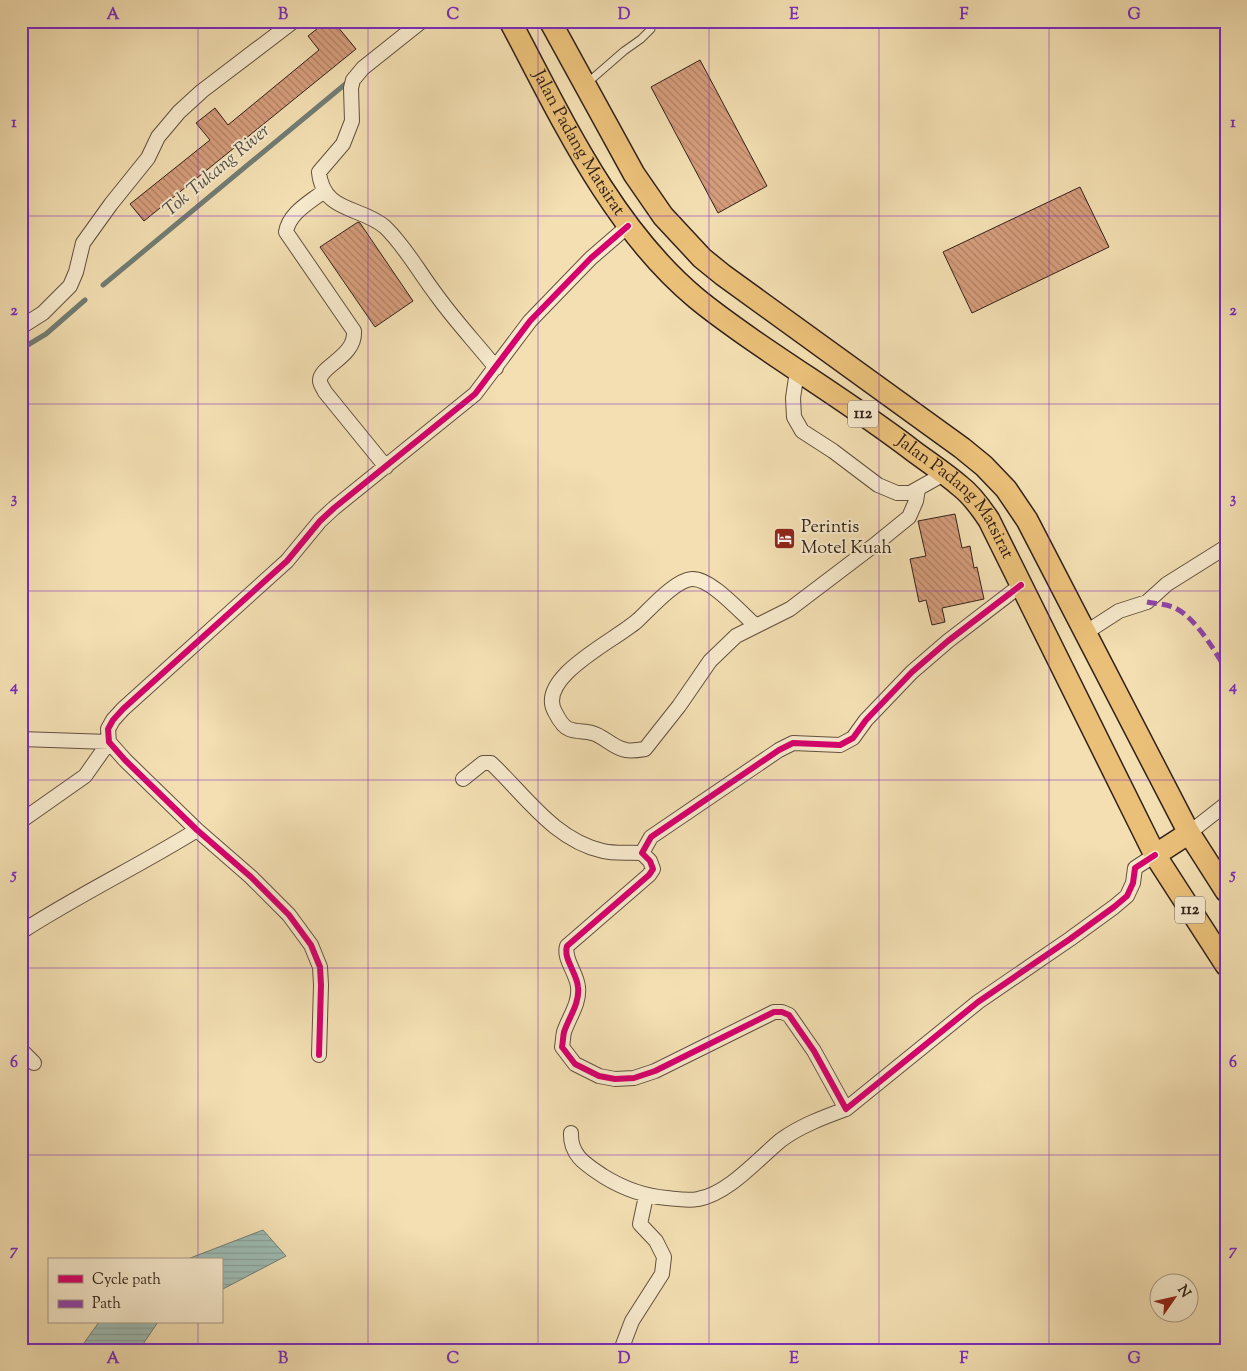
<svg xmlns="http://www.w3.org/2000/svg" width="1247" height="1371" font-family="'Sorts Mill Goudy',serif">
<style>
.water{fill:url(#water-rules);stroke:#727d75}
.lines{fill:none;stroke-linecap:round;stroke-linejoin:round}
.stream{stroke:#727d75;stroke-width:5}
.building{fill:url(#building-back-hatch);stroke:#322119}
.lane-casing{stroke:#62503f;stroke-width:9}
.street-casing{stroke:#62503f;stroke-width:16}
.primary-casing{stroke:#322119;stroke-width:24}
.lane{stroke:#f7eacd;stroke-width:7}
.street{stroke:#f7eacd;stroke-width:14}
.primary{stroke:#eac079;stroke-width:21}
.quiet{stroke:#8e44ad;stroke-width:5;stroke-dasharray:10 5;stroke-linecap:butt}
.cycleway-casing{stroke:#f7eacd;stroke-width:9}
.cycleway{stroke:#d6006c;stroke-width:6}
.grid{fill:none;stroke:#7b2cbf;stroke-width:1;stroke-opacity:0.55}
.labels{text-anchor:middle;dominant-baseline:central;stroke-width:4;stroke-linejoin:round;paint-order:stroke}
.shield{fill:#f7eacd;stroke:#6d5d4f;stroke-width:1}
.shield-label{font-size:16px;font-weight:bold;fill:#322119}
.street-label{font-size:18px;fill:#322119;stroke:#f7eacd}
.poi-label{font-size:18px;fill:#322119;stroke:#f7eacd;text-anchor:start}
.water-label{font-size:19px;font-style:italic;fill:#524f47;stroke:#f7eacd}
.neatline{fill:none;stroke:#7b2cbf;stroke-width:2}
.grid-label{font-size:16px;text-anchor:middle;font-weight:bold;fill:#7b2cbf}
</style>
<defs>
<pattern id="water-rules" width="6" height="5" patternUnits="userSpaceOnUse" patternTransform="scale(1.25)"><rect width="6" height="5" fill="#9dbbb3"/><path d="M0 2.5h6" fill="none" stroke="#88a099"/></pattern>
<pattern id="building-back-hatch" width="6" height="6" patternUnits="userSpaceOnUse" patternTransform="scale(1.25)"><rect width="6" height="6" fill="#d69d7c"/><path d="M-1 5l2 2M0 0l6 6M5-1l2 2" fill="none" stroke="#ae8065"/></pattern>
</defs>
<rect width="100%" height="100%" fill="#f3dfb2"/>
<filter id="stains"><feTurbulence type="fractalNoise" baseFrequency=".004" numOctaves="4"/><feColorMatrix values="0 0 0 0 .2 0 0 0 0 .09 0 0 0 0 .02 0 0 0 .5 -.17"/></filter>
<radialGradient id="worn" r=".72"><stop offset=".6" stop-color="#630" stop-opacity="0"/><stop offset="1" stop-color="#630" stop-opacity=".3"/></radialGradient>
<path class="water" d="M263,1230l23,26 -65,34v-30h-36z
M99,1322h59l-19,28h-60z"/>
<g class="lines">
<path class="stream" d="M103,285l246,-204
M21,349l25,-15 39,-34"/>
</g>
<path class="building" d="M327,21h6l23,28 -212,172 -14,-17 80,-64 -14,-17 19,-15 13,17 91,-75 -11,-14z
M700,60l67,126 -49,27 -67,-126z
M1080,187l29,60 -137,66 -29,-61z
M358,222l2,1 53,78 -38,26 -55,-80z
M955,514l7,34 8,-2 4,22 3,-1 7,32 -42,9 3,14 -13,3 -6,-25 -7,2 -9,-43 16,-3 -8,-35z"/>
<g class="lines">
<defs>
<path id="lane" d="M586,84l38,-33 17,-12 10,-10 1,-8"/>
<path id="street" d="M422,21l-59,47 -10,12 -2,8 1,33 -9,23 -24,28c4,41 42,34 66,55 21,20 35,47 53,70 18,25 39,47 58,71
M324,191c-15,12 -35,22 -38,41l68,99c2,26 -35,35 -34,50 0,3 3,7 5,11l61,75
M21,327l22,-14 27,-27 6,-14 7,-29 5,-7 23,-32 37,-46 10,-21 21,-25 23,-21 92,-70
M797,371l-4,27 1,19 8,14 31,20 45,34 19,8h13l34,-19
M1021,585l-73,56 -36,31 -46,48 -13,18 -13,7 -47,-2 -14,7 -128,87 -9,16 8,8 3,8 -4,6 -82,71c-4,13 10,27 11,41 2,16 -9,30 -14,45 -1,4 -1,10 -2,15l13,17 24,12 16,3 19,-1 21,-7 119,-59h8l7,3 25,36 32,58 132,-107 92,-63 44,-32 13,-11 6,-13 2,-15 20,-13
M755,625c-14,-12 -44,-47 -63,-46 -17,1 -42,30 -54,41 -20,19 -103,57 -83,92 3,6 8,15 14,17 7,3 16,2 23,4 12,3 21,15 34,17 5,1 13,0 19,-1l34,-43 31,-45 26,-25 54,-27 87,-66 32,-26 7,-16 2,-12
M1085,633l34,-22 28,-9 20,-18 59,-37
M21,739l88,3
M463,779l20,-16h8c34,32 63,77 112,88 12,3 26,1 39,2
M21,821l64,-45 24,-34
M1189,833l37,-29
M21,932c57,-37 118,-66 176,-102
M21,1050l13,13
M319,1055l2,-70 -1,-18 -9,-22 -22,-30 -38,-38 -54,-47 -72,-70 -16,-18 -1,-13 5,-9 10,-11 164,-148 33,-40 14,-13 141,-114 55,-73 61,-63 37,-32
M571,1133c-1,23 16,32 32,43 21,13 40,20 64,22 10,1 21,3 31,1 30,-5 60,-40 83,-59 19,-14 43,-23 65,-31
M621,1350l11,-29 30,-47 2,-17 -8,-16 -16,-17 6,-28"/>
<g id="primary">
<path id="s1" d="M510,21c51,96 101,206 186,277 18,15 38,29 58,43 52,36 107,70 158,109 16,12 33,23 48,36 12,9 21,22 29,34l166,335 71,110"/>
<path d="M550,21l84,153 29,42 39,42 21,17 239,173 22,18 22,23 21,31 162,313 37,58"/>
<path d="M1155,855l34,-22"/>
</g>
</defs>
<use href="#lane" class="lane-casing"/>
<use href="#street" class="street-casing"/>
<use href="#primary" class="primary-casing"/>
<use href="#lane" class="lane"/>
<use href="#street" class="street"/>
<use href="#primary" class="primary"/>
<path class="quiet" d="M1147,602c9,2 22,2 30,7 19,10 39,43 49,61"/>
<defs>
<path id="cycleway" d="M1021,585l-73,56 -36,31 -46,48 -13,18 -13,7 -47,-2 -14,7 -128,87 -9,16 8,8 3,8 -4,6 -82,71c-4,13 10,27 11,41 2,16 -9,30 -14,45 -1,4 -1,10 -2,15l13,17 24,12 16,3 19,-1 21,-7 119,-59h8l7,3 25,36 32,58 132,-107 92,-63 44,-32 13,-11 6,-13 2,-15 20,-13
M319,1055l2,-70 -1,-18 -9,-22 -22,-30 -38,-38 -54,-47 -72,-70 -16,-18 -1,-13 5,-9 10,-11 164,-148 33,-40 14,-13 141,-114 55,-73 61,-63 37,-32"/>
</defs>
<use href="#cycleway" class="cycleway-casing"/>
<use href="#cycleway" class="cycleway"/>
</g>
<path class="grid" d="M198,21v1239M368,21v1329M538,21v1329M709,21v1329M879,21v1329M1049,21v1329M21,216h1205M21,404h1205M21,591h1205M21,780h1205M21,968h1205M21,1155h1205M198,1322v28"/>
<defs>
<symbol id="hotel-square" viewBox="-11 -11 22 22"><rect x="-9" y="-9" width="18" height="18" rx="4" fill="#8f2418" stroke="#f7eacd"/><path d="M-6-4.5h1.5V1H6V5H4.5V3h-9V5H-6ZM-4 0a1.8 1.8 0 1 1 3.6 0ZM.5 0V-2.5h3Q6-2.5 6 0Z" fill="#fff"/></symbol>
</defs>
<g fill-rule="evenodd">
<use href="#hotel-square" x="772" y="526" width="25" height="25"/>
</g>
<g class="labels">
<g class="shield">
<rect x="848" y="400.5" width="30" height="27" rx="4"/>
<rect x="1175" y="896.5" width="30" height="27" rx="4"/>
</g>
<g class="shield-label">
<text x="863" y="414">112</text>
<text x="1190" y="910">112</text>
</g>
<g class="street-label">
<text stroke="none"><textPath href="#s1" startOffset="140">Jalan Padang Matsirat</textPath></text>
<text stroke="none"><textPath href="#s1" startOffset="665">Jalan Padang Matsirat</textPath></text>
</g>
<g class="poi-label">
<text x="801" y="528">Perintis<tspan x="801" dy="21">Motel Kuah</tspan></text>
</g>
<g class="water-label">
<text transform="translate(217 171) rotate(-40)">Tok Tukang River</text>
</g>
</g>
<rect width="1247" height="1371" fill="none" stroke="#f3dfb2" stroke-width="55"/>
<rect x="48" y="1258" width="175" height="65" fill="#f7eacd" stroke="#a89a85"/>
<rect x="58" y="1275" width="25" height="8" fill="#d6006c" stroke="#a89a85"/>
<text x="92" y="1284" font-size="15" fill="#322119">Cycle path</text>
<rect x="58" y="1300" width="25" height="8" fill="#8e44ad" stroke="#a89a85"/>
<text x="92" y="1308" font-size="15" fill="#322119">Path</text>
<g transform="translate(1174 1298) rotate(56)"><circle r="24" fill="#f7eacd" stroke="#a89a85"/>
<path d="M0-4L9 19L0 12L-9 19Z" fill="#8f2418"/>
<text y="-8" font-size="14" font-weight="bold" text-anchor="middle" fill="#322119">N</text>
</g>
<rect x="28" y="28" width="1192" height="1316" class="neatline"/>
<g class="grid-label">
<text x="113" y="19">A</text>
<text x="283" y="19">B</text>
<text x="453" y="19">C</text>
<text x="624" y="19">D</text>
<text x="794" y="19">E</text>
<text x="964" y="19">F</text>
<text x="1134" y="19">G</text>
<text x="14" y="127">1</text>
<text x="1233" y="127">1</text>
<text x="14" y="315">2</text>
<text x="1233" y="315">2</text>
<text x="14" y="503">3</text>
<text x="1233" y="503">3</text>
<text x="14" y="691">4</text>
<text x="1233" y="691">4</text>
<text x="14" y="879">5</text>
<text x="1233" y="879">5</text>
<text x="14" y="1067">6</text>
<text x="1233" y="1067">6</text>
<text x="14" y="1255">7</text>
<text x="1233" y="1255">7</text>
<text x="113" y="1363">A</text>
<text x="283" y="1363">B</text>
<text x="453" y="1363">C</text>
<text x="624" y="1363">D</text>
<text x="794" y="1363">E</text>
<text x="964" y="1363">F</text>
<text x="1134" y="1363">G</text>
</g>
<rect width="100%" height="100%" filter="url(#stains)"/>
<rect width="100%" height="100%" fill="url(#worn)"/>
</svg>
